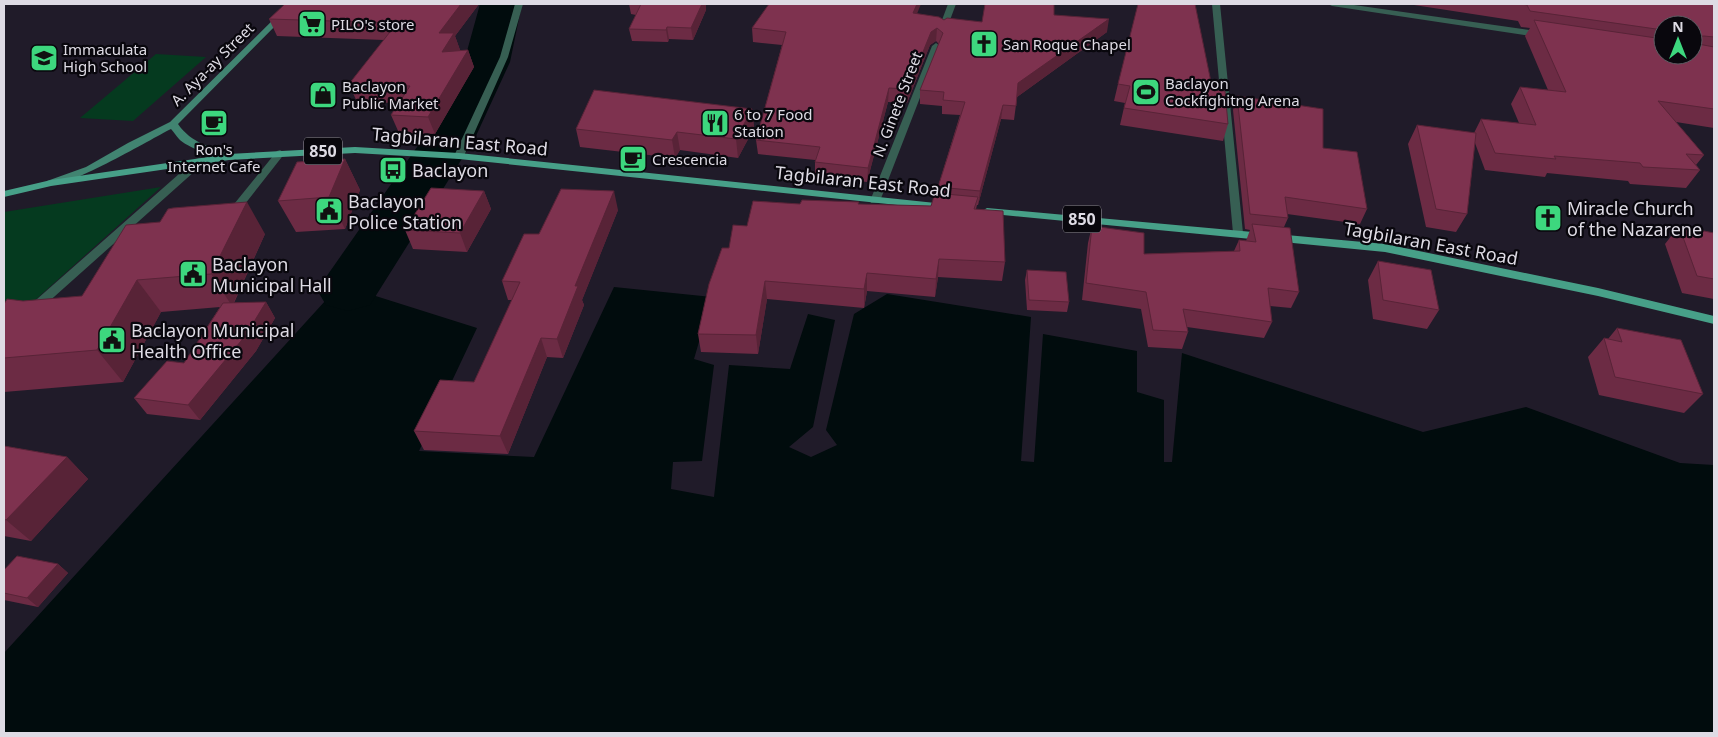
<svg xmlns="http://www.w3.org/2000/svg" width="1718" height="737" font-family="'Noto Sans',sans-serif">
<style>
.green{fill:#053a1f}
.water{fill:#010c0d}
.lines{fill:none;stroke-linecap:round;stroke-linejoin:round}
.river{fill:#010c0d;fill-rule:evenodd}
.lane{fill:#375f53;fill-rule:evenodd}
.street{fill:#375f53;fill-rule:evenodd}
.secondary{fill:#418471;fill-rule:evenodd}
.primary{fill:#47a088;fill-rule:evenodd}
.wall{fill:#6c2b44;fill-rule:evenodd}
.shaded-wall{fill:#582337}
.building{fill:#7e324f;stroke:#582337}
.labels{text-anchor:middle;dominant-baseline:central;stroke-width:4.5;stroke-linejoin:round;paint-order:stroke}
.far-poi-label{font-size:15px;fill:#dedbe4;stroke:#09070d;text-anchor:start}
.far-street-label{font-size:15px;fill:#dedbe4;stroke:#09070d}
.shield{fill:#09070d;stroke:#9e9ba4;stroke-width:1}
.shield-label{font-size:16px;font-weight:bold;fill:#dedbe4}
.street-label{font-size:18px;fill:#dedbe4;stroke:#09070d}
.poi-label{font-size:18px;fill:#dedbe4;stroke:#09070d;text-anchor:start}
</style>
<rect width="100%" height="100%" fill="#201b29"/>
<path class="green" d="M156,54l50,3 -73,64 -53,-3z
M161,187l-157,141v-116z"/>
<path class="water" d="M614,287l98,10 -18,62 20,6 -12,96 -29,1 -2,27 43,8 15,-132 61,4 18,-55 27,6 -22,107 -24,20 22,10 26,-12 -11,-15 28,-116 33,-20 144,23 -10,144 13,1 9,-128 94,17v41l27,8v62h8l10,-109 241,79 103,-25 154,56 34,2v268h-1710v-80l332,-364 27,3 114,36 -58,123 115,6z"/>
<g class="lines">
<path class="river" d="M480,4h42l-12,58 -35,76 -105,167 -22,6 -22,-6 -9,-15 107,-153 40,-75z"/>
<path class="lane" d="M280,150l5,3 -51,65h-8l-1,-2 1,-2 51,-63z
M200,158l4,1v4l-168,150h-8l-2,-3 2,-3 168,-148z"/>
<path class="street" d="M515,4h8l-15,53 -44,99 -5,3 -4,-1 -1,-2 46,-99z
M948,4h8l-9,24 -4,3 -4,-3z
M1212,4h8l23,229 -5,3 -5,-3z
M1328,4h19l197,28 4,3 -4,3 -212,-32z
M936,43l4,3 -60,155 -1,2h-8l-1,-2 62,-155z"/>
<path class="secondary" d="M289,4h8l-119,120c13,19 34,24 55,31v4c-11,2 -47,-12 -54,-20 -3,-3 -5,-7 -8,-10 -22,11 -104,60 -124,56v-4l39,-14 42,-24 42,-21z"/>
<path class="primary" d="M355,147l104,6 486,51 5,3 -5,3 -486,-51 -104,-6 -126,7 -178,26 -47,11v-6l47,-11 178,-26z
M987,208l398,36 213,44 116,28v8l-116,-28 -213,-44 -402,-39 -1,-2z"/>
</g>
<path class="wall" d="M479,4l-24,32 5,14h8l6,17 -39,67 -36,-1 -8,-18 8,-12 -42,-1 -8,-18 35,-44 -107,-4 -8,-17z
M629,4h77v6l-13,30 -24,-1 -1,3 -36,-1 -3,-12 7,-14 -5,-1z
M1414,4h300v124l-38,-6 28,33 -8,10 4,5 -14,18 -56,-4 -2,-3 -81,-8 -2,4 -60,-7 -10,-27 -8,71 -11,18 -30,-5 -18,-83 9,-19 57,8 7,-14 38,4 -8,-19 9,-17 28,3 -23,-54 5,-8 -9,-1 -3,-6 -104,-16zM1663,25h30v30h-30z
M917,14l27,6 38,2 72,-7 53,17 -90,65 -3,23 -13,-1 -23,86h-1l-1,4 29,53 -3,19 -64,-4 -3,20 -68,-6 -3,17 -97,-9 -9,55 -57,-2 -3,-18 31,-86 18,-22 53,-22 131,2 6,-12 1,-7 22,-72 -18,-1v-8l-22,-2v-14l19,-46 -3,-3 -6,4 -23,58 -19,-1 -21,80 -52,-6v-16l-57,-6 -2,-14 26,-95 -29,-3 -1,-14z
M1211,82l6,8 11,34 -5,17 -103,-16 5,-22 -11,-2 4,-17z
M1237,96l86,52 44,61 -7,15 -73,-10 1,4 -4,9 15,65 -8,16 -21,-2 2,16 -8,16 -77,-11 1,5 -6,17 -34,-2 -7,-38 -59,-9 6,-57 4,-17 52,28 90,-3 5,-11 7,1 4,-11 -5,-1 -12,-119z
M752,109l2,19 -16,30 -58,-8 -5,8 -95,-11 -4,-18z
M345,159l15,31 -15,39 -49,3 -18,-31z
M484,191l7,18 -24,43 -54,-3 -8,-19z
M618,210l-36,90 2,5 -21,53 -16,-1 -39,97 -84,-4 -10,-19 60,-49 38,-82h-4l-6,-19 37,-47z
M1679,226l35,7v66l-32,-6 -17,-49z
M265,234l-31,69 32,-1 9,16 -19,33 -56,69 -53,-6 -13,-16 50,-35 36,-56 -59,5 -38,70 -119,10v-88l78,-8z
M1378,261l61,49 -12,19 -54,-10 -5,-39z
M1027,270l42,32 -2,10 -40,-2 -2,-30z
M1617,328l86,66 -19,19 -85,-18 -11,-38 16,-19 4,1z
M4,446l63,11 21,22 -57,62 -27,-5z
M58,564l10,9 -30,34 -34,-7v-30z"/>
<path class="shaded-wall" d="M461,4h18l-24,32 5,14 -13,19 -5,-17 -3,-19z
M702,4h4v6l-13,30 -2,-12z
M917,4h4l-9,22 1,-13z
M1109,19l-2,13 -90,65 1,-14z
M667,27l2,12 -1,3 -2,-12z
M937,28l-1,13 -6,4 -23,58 1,-14 23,-57z
M468,50l6,17 -39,67 -7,-17z
M889,88l-1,14 -21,80 1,-14z
M1003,105l-2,14 -23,86 2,-14z
M752,109l2,19 -16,30 -2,-19z
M677,132l3,18 -5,8 -3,-18z
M345,159l15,31 -15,39 -16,-32z
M484,191l7,18 -24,43 -7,-19z
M614,191l4,19 -36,90 2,5 -21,53 -6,-19 18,-53z
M247,202l18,32 -33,72 -21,-32z
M939,259l-1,18 -3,20 1,-18z
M867,273v18l-3,17v-19z
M137,280l24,32 -38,70 -26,-32z
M765,281l2,18 -9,55 -2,-19z
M266,302l9,16 -19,33 -56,69 -12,-15z
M541,338l6,19 -39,97 -8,-18z
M67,457l21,22 -57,62 -25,-21z
M58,564l10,9 -30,34 -11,-9z"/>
<path class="building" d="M285,4h176l-22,29h15l-12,19 26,-2 -40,67 -37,-2 19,-29 -61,-2 48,-61 -128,-4z
M641,4h61l-11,24 -24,-1 -1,3 -37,-1z
M769,4h148l-4,9 26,4 5,3 3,-2 35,4 3,-18h69v11l55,4 -91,64 -2,23 -13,-1 -23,86 -42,-4 27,-85 -22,-2 1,-8 -24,-2 23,-57 -6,-5 -6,4 -23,57 -19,-1 -21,80 -53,-6 5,-15 -64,-7 30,-108 -34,-4z
M1138,4h57l16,78 6,1v7l8,1 3,33 -104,-16 6,-22 -12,-2z
M1521,4h193v33l-10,-1 -11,1v-12h-30v5l-133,-19 -3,-6z
M1534,20l129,19v16h30v-12l21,4v62l-56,-8 46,54 -18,-1 14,16 -57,-3 -3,-4 -86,-7 2,3 -61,-6 -14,-34 55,6 -16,-38 46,5z
M594,90l158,19 -16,30 -59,-7 -5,8 -96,-11z
M1237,96l86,13v39l34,4 10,57 -82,-12 3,21 -38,-4z
M1417,125l59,8 -9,81 -31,-5z
M345,159l-16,38 -51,4 19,-39z
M431,188l53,3 -24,42 -55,-3z
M561,189l53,2 -39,95h3l-21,53 -16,-1 -41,98 -86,-5 26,-51 34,2 46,-100 -18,-1 22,-47h15z
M935,193l43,4 -4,12 29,2 2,51 -66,-3 -3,20 -69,-6 -3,16 -99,-8 -9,54 -58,-1 11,-50 13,-36h7l4,-23 14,1 6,-25 47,3 2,-4 57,2 -1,2 73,2z
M247,202l-36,72 -74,6 -40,70 -93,8v-54l3,-5 16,2 59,-5 44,-71 34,-3 8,-13 5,-1z
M1252,224l38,4 9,64 -31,-4 4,34 -89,-13 5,23 -35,-2 -7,-38 -60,-9 6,-57 52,7v21l96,-3 -1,-11 17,2z
M1679,226l35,7v46l-17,-3z
M1378,261l53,9 8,40 -56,-10z
M1027,270l39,2 3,30 -40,-2z
M266,302l-20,33 -58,70 -54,-7 33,-37 17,2 39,-60z
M1617,328l64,12 22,54 -88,-17 -11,-39 18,4z
M4,446l63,11 -61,63 -2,-1z
M17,556l41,8 -31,34 -23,-5v-23z"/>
<defs>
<symbol id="supermarket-square" viewBox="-11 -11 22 22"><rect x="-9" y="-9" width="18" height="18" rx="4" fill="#3dd77e" stroke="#09070d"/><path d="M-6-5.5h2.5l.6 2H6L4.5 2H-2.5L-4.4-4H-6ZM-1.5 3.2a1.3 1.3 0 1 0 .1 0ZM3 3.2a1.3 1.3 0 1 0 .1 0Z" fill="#111"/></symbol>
<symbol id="church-square" viewBox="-11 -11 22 22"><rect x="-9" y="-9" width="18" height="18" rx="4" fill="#3dd77e" stroke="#09070d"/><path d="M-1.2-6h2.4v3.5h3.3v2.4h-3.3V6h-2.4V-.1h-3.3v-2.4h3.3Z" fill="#111"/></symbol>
<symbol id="school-square" viewBox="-11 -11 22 22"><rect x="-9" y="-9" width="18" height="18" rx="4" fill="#3dd77e" stroke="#09070d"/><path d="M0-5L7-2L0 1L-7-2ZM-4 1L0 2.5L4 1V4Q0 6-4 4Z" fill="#111"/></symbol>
<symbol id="stadium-square" viewBox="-11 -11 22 22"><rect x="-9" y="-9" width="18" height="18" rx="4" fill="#3dd77e" stroke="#09070d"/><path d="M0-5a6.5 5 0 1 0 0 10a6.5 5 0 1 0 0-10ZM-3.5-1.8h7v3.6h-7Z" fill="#111"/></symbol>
<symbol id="shop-square" viewBox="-11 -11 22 22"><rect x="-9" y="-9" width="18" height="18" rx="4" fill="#3dd77e" stroke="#09070d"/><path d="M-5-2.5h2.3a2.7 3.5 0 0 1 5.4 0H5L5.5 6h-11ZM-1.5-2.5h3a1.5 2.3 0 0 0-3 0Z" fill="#111"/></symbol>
<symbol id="cafe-square" viewBox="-11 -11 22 22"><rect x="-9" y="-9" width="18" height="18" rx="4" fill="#3dd77e" stroke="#09070d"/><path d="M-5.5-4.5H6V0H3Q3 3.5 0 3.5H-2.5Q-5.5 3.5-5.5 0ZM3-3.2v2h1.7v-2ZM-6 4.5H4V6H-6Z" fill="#111"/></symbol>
<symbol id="restaurant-square" viewBox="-11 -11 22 22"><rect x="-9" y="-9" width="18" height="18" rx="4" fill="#3dd77e" stroke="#09070d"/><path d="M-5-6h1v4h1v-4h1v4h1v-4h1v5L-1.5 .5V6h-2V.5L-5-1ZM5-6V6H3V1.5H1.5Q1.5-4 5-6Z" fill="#111"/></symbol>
<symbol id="bus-square" viewBox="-11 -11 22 22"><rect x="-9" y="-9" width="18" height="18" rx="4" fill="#3dd77e" stroke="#09070d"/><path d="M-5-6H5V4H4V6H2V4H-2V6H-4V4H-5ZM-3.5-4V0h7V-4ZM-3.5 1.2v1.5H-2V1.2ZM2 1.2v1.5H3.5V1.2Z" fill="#111"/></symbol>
<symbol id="civic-square" viewBox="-11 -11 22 22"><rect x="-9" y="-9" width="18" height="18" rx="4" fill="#3dd77e" stroke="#09070d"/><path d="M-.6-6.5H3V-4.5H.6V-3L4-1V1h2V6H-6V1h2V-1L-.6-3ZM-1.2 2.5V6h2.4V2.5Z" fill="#111"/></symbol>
</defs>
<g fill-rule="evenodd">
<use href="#supermarket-square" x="296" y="8" width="32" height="32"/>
<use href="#church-square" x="968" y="28" width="32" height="32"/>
<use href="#school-square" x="28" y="42" width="32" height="32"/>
<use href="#stadium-square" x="1130" y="76" width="32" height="32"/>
<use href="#shop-square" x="307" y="79" width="32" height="32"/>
<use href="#cafe-square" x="198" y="107" width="32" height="32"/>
<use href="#restaurant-square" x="699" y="107" width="32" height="32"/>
<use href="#cafe-square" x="617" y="143" width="32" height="32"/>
<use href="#bus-square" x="377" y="154" width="32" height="32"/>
<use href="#civic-square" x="313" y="195" width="32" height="32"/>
<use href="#church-square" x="1532" y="202" width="32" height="32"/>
<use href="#civic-square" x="177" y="258" width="32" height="32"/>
<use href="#civic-square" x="96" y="324" width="32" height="32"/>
</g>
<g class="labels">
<g class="far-poi-label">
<text x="331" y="24">PILO's store</text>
<text x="1003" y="44">San Roque Chapel</text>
<text x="63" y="49">Immaculata<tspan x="63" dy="17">High School</tspan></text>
<text x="1165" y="83">Baclayon<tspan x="1165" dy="17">Cockfighitng Arena</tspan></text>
<text x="342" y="86">Baclayon<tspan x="342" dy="17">Public Market</tspan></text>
<text x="734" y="114">6 to 7 Food<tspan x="734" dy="17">Station</tspan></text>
<text x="214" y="149" text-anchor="middle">Ron's<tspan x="214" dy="17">Internet Cafe</tspan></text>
<text x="652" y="159">Crescencia</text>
</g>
<g class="far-street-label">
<text transform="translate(212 64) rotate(-45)">A. Aya-ay Street</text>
<text transform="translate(897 104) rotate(-69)">N. Ginete Street</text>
</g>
<g class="shield">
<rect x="304" y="137.5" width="38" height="27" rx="4"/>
<rect x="1063" y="205.5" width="38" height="27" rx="4"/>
</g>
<g class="shield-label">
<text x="323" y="151">850</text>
<text x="1082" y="219">850</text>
</g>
<g class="street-label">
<text transform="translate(460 141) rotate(5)">Tagbilaran East Road</text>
<text transform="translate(863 181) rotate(6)">Tagbilaran East Road</text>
<text transform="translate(1431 243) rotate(10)">Tagbilaran East Road</text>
</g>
<g class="poi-label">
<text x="412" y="170">Baclayon</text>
<text x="348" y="201">Baclayon<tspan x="348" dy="21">Police Station</tspan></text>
<text x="1567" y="208">Miracle Church<tspan x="1567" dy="21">of the Nazarene</tspan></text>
<text x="212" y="264">Baclayon<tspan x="212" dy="21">Municipal Hall</tspan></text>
<text x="131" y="330">Baclayon Municipal<tspan x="131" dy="21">Health Office</tspan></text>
</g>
</g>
<rect width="1718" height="737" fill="none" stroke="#dedbe4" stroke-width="10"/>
<g transform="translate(1678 40)"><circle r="24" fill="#09070d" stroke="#5e5c63"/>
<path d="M0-4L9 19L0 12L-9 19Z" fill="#3dd77e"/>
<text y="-8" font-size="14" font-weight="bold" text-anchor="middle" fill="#dedbe4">N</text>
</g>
</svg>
